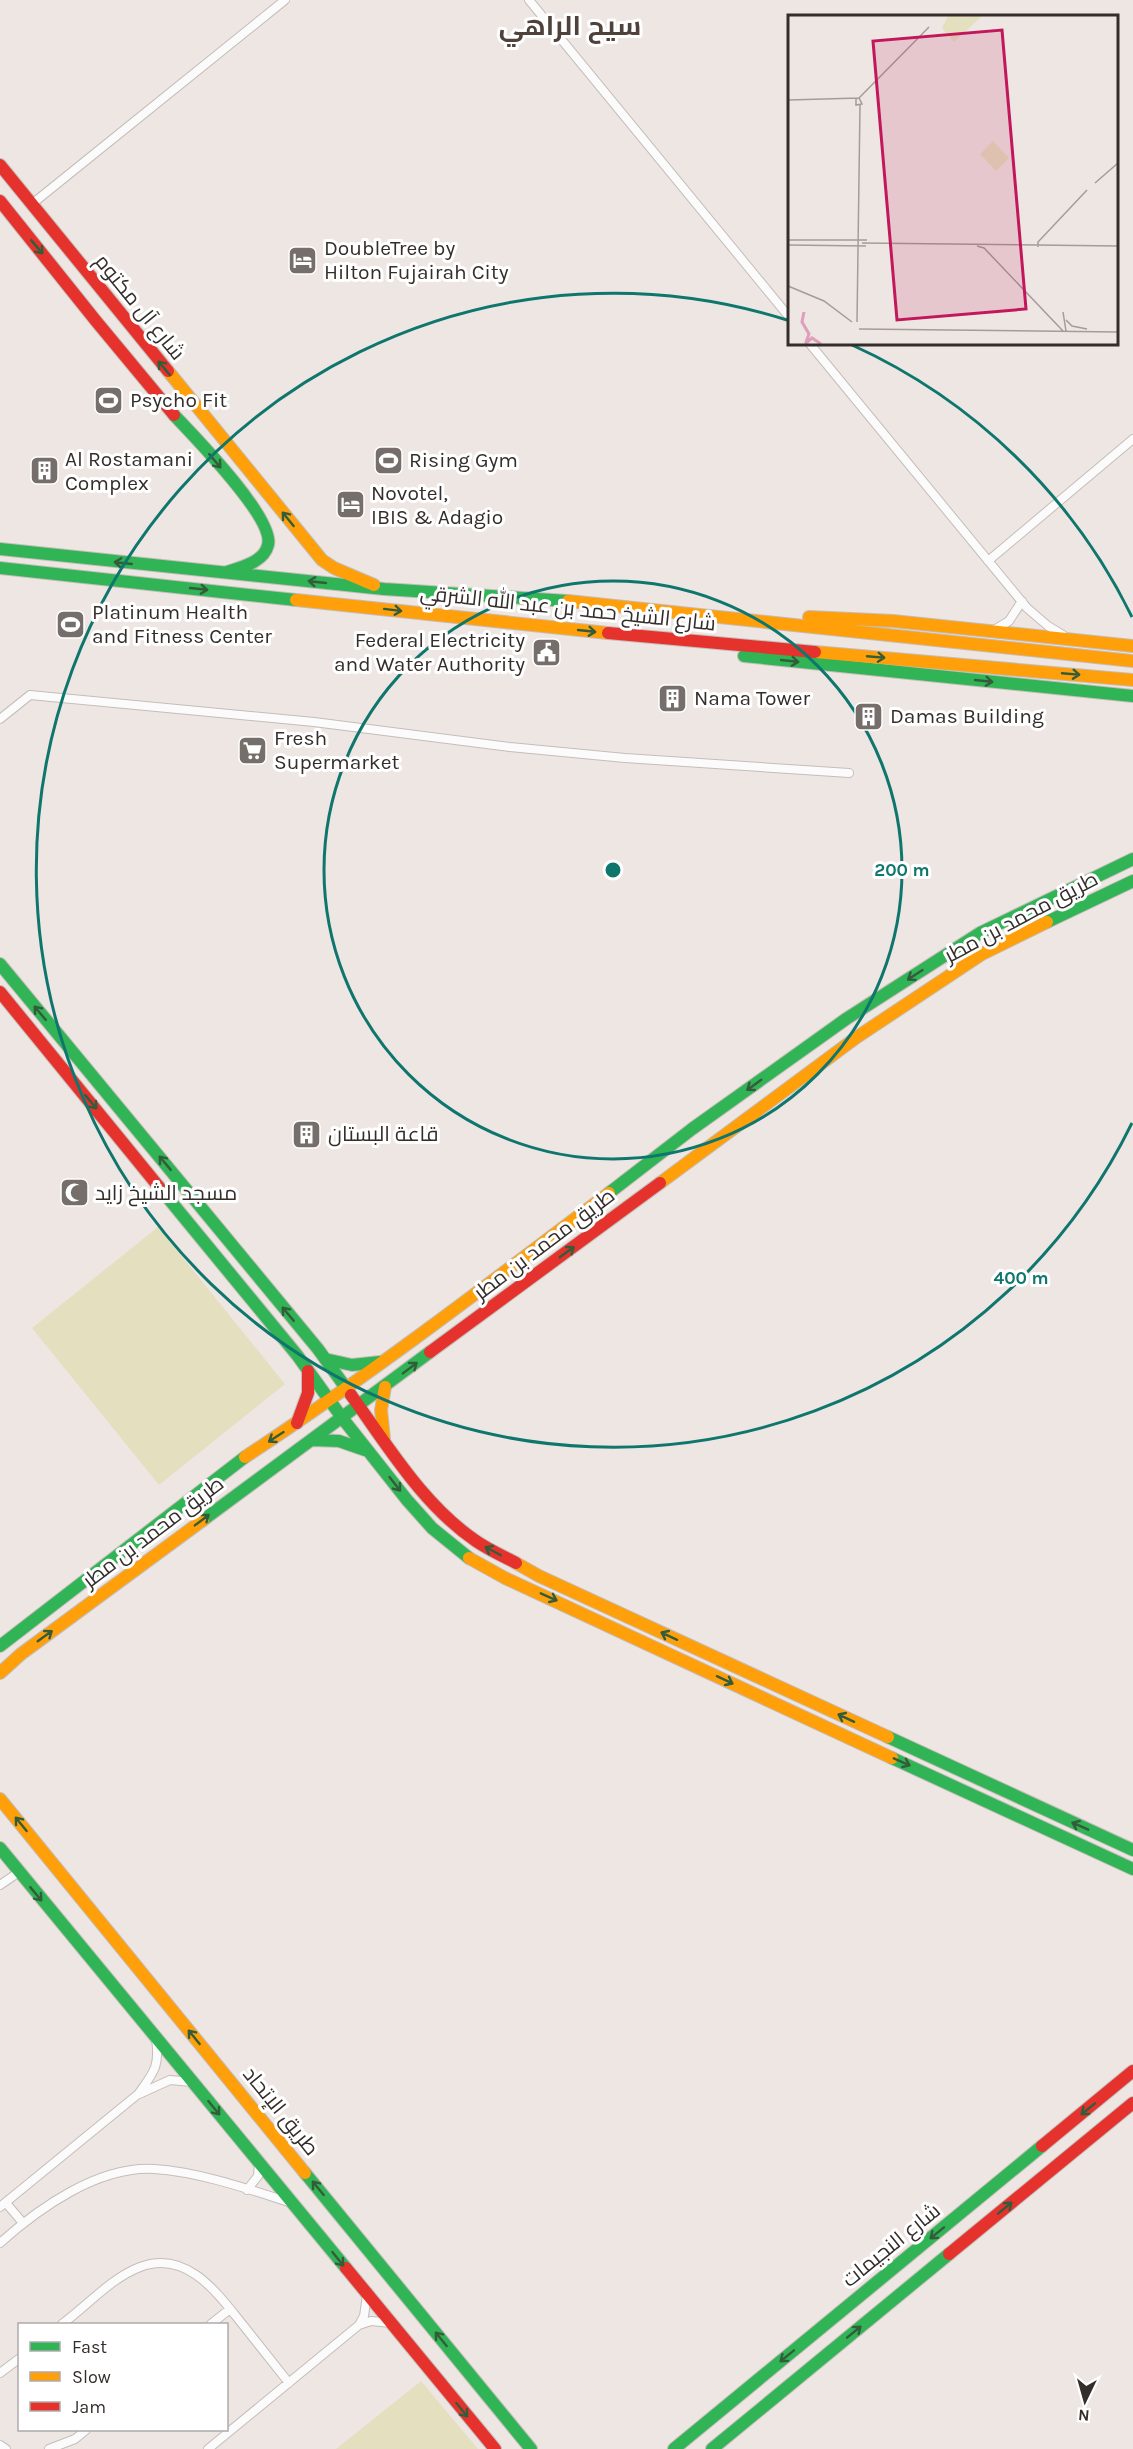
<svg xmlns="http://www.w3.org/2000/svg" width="1133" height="2449" font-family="Karla,Cairo,sans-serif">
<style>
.green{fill:#e4dfbf}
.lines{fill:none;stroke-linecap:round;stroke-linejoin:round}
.street-casing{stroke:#c4bdba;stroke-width:10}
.fast-casing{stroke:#c4bdba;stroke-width:14}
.slow-casing{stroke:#c4bdba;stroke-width:14}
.jam-casing{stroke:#c4bdba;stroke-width:14}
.street{stroke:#fcfbfb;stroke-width:8}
.fast{stroke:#30b455;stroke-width:12}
.slow{stroke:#ff9f0a;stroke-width:12}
.jam{stroke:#e5322d;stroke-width:12}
.oneway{stroke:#335d3a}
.ring{fill:none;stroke:#0f766e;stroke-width:3}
.labels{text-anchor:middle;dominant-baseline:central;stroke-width:6;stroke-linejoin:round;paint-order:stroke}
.poi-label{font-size:21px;fill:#342e2b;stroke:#fff;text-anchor:start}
.street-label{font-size:21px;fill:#342e2b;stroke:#fff}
.district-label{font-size:27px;font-weight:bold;fill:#4f423b;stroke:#fff}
.inset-river{fill:none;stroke:#dd9fb9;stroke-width:3}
.inset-road{fill:none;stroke:#a49c99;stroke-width:1.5}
.view{fill:#c2185b;fill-opacity:0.15;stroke:#c2185b;stroke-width:3}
.inset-edge{fill:none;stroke:#342e2b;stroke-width:3}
.centre{fill:#0f766e;stroke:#fff;stroke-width:3}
.ring-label{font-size:18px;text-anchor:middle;font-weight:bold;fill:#0f766e;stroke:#fff;stroke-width:6;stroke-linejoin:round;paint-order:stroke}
</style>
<rect width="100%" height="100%" fill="#eee6e2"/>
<path class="green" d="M158,1227l127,157 -126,101 -127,-157z
M421,2381l57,68h-142z"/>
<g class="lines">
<defs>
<path id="street" d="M529,0l261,318
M32,204l253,-204
M810,344l217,264 21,18 15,9
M988,561l145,-122
M994,630l15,-9 13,-20
M0,719l30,-24 284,27 196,25 115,11 224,15
M0,1885l19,-13
M139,2093c15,-21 21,-27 17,-54
M247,2190l11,-14 1,-13
M6,2203l17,20
M0,2207l137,-112 33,-15 22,2
M0,2243c39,-35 98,-77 154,-74 46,3 94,20 138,34
M62,2324c25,-18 49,-46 78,-57 47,-18 78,27 103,58 16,20 31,39 46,58
M211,2324l19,-15
M359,2325l12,-4 20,2
M0,2373l20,-15
M0,2445l6,4
M49,2449l26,-10 11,-9
M208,2449l151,-124 5,-9 3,-21"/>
<path id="fast" d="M174,415c20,21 101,104 94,130 -4,17 -26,22 -41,27
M0,549l384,40 184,12
M0,568l296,32
M744,656l389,40
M1047,922l86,-41
M0,964l318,385 33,46
M159,1187l138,168 46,64 64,81 25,28 37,30
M609,1193l83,-64 154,-110 134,-86 153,-74
M325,1359l27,6 28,-3
M312,1440l27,1 26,9
M203,1520l227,-168
M0,1646l245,-189
M888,1737l245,113
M892,1758l241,111
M0,1848l346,420
M305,2173l226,276
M674,2449l368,-303
M712,2449l237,-195"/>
<path id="slow" d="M168,371l154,189 12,8 40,17
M296,600l312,33
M568,601l565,60
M809,617l84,4 240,25
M815,652l318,28
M660,1183l197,-146 125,-83 65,-32
M384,1439l-3,-29 4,-23
M245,1457c125,-82 245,-174 364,-264
M469,1558l36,20 387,180
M516,1563l23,13 349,161
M0,1673l21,-19 182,-134
M0,1799l305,374"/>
<path id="jam" d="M0,165l168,206
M0,201l96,120 78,94
M608,633l207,19
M0,992l159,195
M430,1352l230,-169
M351,1395c37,51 72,110 125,146 13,9 27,15 40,22
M297,1423l11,-30v-22
M1042,2146l91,-75
M949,2254l184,-151
M346,2268l149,181"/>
</defs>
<use href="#street" class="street-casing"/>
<use href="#fast" class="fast-casing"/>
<use href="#slow" class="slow-casing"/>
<use href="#jam" class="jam-casing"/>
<use href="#street" class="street"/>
<use href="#fast" class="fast"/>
<use href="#slow" class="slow"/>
<use href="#jam" class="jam"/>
</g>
<defs><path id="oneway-shaft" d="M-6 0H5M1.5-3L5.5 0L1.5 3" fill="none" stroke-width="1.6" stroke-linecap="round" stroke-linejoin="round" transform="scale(1.5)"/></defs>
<g class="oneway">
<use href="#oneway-shaft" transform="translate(37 247) rotate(50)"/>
<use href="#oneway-shaft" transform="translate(164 368) rotate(-130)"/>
<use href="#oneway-shaft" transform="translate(215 461) rotate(50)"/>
<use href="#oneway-shaft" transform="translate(288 519) rotate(-129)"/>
<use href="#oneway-shaft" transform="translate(123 563) rotate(-174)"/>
<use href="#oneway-shaft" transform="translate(317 582) rotate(-174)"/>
<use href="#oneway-shaft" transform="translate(199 589) rotate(6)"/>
<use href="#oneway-shaft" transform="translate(393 610) rotate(7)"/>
<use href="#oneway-shaft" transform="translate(587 631) rotate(6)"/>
<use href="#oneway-shaft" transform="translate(876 657) rotate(5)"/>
<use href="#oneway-shaft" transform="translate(790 661) rotate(6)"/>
<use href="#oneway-shaft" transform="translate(1071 674) rotate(5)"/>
<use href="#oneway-shaft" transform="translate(984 681) rotate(6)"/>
<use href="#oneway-shaft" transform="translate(915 975) rotate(147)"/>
<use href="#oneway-shaft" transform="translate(40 1013) rotate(-130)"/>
<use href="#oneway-shaft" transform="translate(754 1085) rotate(144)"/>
<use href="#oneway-shaft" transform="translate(91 1102) rotate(50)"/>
<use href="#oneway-shaft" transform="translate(165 1163) rotate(-130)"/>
<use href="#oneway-shaft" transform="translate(567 1252) rotate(-36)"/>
<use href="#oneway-shaft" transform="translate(288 1314) rotate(-130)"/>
<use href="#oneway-shaft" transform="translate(410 1368) rotate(-37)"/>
<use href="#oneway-shaft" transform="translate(276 1437) rotate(147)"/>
<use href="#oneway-shaft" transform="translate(395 1484) rotate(52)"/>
<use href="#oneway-shaft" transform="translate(202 1520) rotate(-37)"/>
<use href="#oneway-shaft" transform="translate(493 1551) rotate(-152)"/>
<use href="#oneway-shaft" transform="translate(549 1597) rotate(24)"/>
<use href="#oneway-shaft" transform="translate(45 1636) rotate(-36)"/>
<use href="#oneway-shaft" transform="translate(669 1636) rotate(-155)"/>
<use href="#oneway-shaft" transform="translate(725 1680) rotate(25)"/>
<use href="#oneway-shaft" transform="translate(846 1718) rotate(-155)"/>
<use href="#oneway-shaft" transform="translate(902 1762) rotate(24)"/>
<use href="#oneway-shaft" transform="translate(21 1824) rotate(-129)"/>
<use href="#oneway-shaft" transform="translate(1080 1826) rotate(-156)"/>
<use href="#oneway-shaft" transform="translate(36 1894) rotate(50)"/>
<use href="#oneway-shaft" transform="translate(194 2037) rotate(-129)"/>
<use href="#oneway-shaft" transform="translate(214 2108) rotate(51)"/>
<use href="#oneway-shaft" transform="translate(1088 2109) rotate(141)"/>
<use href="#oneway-shaft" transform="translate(318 2188) rotate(-129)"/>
<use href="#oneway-shaft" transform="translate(1005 2208) rotate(-39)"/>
<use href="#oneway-shaft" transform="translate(937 2233) rotate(141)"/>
<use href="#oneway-shaft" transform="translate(338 2259) rotate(51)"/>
<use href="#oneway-shaft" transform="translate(854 2332) rotate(-39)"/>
<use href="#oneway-shaft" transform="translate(441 2339) rotate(-129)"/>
<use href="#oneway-shaft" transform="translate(787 2356) rotate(141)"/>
<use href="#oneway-shaft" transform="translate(462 2410) rotate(51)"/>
</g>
<g class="ring">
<circle cx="613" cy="870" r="289"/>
<path d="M1132 1123A577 577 0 1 1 787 320M852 345A577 577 0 0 1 1132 617"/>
</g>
<defs>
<symbol id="hotel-square" viewBox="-11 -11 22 22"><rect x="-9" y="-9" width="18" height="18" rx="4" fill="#756e6b" stroke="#fff"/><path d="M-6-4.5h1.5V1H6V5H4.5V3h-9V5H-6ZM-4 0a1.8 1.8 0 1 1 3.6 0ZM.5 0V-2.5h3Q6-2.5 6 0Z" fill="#fff"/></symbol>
<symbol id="stadium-square" viewBox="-11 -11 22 22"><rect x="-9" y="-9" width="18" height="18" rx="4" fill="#756e6b" stroke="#fff"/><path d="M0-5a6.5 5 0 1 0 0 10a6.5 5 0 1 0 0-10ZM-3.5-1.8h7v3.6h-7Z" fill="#fff"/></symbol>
<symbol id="building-square" viewBox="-11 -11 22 22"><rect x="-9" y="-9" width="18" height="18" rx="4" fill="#756e6b" stroke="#fff"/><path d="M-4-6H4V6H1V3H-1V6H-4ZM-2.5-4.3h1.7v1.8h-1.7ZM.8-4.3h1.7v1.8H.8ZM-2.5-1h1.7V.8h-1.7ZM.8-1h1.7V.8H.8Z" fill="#fff"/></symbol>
<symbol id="civic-square" viewBox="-11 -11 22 22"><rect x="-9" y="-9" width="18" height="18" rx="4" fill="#756e6b" stroke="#fff"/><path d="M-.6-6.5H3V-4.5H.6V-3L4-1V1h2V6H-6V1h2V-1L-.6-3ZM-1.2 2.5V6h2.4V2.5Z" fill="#fff"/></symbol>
<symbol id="supermarket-square" viewBox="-11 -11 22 22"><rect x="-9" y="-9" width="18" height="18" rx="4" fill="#756e6b" stroke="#fff"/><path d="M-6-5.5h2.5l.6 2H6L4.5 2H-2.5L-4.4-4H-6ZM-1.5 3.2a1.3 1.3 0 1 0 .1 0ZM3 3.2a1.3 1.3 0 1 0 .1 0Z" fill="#fff"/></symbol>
<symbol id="mosque-square" viewBox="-11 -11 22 22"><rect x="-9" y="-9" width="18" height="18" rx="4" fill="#756e6b" stroke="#fff"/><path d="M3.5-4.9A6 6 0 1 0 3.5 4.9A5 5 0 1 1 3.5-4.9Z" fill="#fff"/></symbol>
</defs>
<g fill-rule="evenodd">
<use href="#hotel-square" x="286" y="244" width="33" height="33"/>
<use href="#stadium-square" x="92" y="384" width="33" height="33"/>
<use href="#stadium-square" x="372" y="444" width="33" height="33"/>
<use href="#building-square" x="28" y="454" width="33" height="33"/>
<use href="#hotel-square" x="334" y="488" width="33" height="33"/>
<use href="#stadium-square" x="54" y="608" width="33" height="33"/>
<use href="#civic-square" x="530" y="636" width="33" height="33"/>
<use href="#building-square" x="656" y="682" width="33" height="33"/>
<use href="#building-square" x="852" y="700" width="33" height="33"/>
<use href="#supermarket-square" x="236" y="734" width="33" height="33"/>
<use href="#building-square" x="290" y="1118" width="33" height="33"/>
<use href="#mosque-square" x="58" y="1176" width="33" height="33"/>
</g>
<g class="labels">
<g class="poi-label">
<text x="324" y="248">DoubleTree by<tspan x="324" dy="24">Hilton Fujairah City</tspan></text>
<text x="130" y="400">Psycho Fit</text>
<text x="65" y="459">Al Rostamani<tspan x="65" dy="24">Complex</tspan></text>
<text x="409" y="460">Rising Gym</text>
<text x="371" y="493">Novotel,<tspan x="371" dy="24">IBIS &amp; Adagio</tspan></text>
<text x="92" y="612">Platinum Health<tspan x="92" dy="24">and Fitness Center</tspan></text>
<text x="525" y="640" text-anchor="end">Federal Electricity<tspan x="525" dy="24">and Water Authority</tspan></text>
<text x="694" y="698">Nama Tower</text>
<text x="890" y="716">Damas Building</text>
<text x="274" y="738">Fresh<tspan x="274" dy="24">Supermarket</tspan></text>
<text x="328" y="1134">قاعة البستان</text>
<text x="95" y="1193">مسجد الشيخ زايد</text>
</g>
<g class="street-label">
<text transform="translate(140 307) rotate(51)">شارع آل مكتوم</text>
<text transform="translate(568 608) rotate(6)">شارع الشيخ حمد بن عبد الله الشرقي</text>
<text transform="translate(1021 917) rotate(-28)">طريق محمد بن مطر</text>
<text transform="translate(544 1244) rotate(-37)">طريق محمد بن مطر</text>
<text transform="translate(153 1532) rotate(-37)">طريق محمد بن مطر</text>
<text transform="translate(281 2111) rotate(51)">طريق اﻹتحاد</text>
<text transform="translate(891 2245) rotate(-39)">شارع النجيمات</text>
</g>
<g class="district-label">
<text x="570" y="26">سيح الراهي</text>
</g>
</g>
<g transform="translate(788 15)">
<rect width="330" height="330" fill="#eee6e2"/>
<path d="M160,1h34l-28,26 -12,-14zM205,126l16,17 -13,13 -16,-17z" fill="#e4dfbf"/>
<path class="inset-river" d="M16,297l-2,10 7,12 -3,8M17,329l7,-6 9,6"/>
<path class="inset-road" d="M71,83l70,-71M0,85l71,-2 3,6 -6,1v-6M307,168l23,-20M0,225h79M74,228l256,3M0,230l78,1M189,231l7,2 79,83M250,232v-5l49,-52M0,271l36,15 28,21M275,297l3,19M278,305l6,6 15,3M69,307l3,-217M71,314l259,3"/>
<path class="view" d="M214,15l24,279 -129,11 -24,-279z"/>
<rect width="330" height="330" class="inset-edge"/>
</g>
<circle cx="613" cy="870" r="9" class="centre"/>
<g class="ring-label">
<text x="902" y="876">200 m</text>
<text x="1021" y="1284">400 m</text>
</g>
<rect x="18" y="2323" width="210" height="108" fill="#ffffff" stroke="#aeabaa" stroke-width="1.5"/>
<rect x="30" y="2342" width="30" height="9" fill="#30b455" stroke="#aeabaa" stroke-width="1.5"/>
<text x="72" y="2353" font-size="18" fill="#342e2b">Fast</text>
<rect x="30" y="2372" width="30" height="9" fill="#ff9f0a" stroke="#aeabaa" stroke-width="1.5"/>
<text x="72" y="2383" font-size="18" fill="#342e2b">Slow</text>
<rect x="30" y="2402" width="30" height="9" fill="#e5322d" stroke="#aeabaa" stroke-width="1.5"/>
<text x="72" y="2413" font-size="18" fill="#342e2b">Jam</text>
<g transform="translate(1085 2401) rotate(185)" stroke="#ffffff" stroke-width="4.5" paint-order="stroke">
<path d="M0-4.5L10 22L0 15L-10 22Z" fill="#342e2b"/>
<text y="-9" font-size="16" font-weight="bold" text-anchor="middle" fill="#342e2b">N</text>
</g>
</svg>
